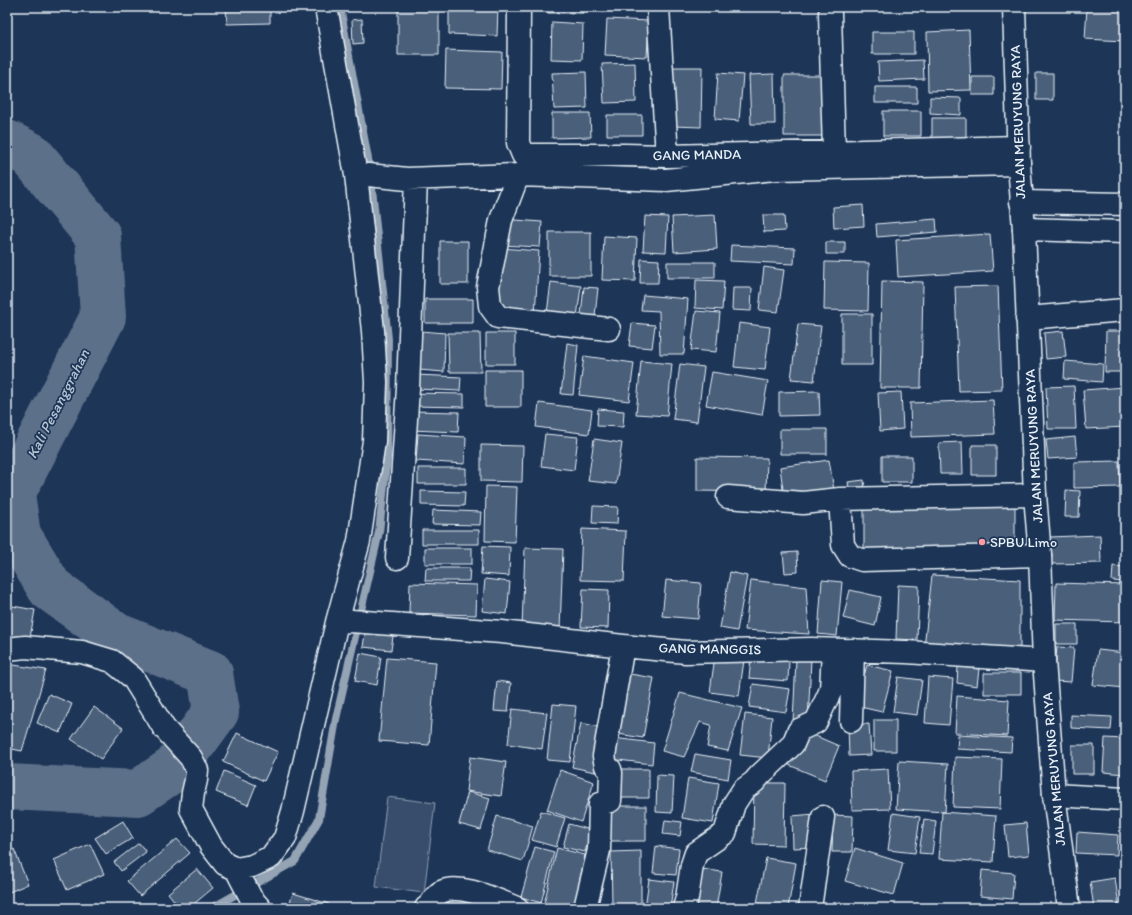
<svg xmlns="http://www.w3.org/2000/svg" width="1132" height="915" font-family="Itim,sans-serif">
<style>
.green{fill:#374d6c;stroke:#909fb2}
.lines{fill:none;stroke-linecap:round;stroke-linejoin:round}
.stream{stroke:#95a4b5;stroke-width:8}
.river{stroke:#5d7089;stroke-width:46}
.building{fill:#495e7a;stroke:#e8f1f8}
.minor-casing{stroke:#e8f1f8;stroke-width:25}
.major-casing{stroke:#e8f1f8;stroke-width:25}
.minor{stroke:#1d3557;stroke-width:22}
.major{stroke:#1d3557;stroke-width:22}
.poi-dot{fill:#ff9aa2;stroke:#1d3557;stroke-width:1.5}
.labels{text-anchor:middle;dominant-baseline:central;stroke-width:3.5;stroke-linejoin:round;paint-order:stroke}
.street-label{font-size:14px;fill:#e8f1f8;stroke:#1d3557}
.poi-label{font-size:14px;fill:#e8f1f8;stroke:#1d3557;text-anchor:start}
.water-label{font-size:15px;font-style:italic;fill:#b7c4d1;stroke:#1d3557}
</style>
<rect width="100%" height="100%" fill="#1d3557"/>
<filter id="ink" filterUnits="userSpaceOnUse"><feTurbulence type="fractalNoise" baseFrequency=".025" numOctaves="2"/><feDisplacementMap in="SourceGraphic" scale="8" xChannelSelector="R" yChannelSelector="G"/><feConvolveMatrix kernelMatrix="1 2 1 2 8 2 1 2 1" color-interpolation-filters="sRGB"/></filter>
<g filter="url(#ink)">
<path class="green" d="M387,797l48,6 -11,90 -48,-6z"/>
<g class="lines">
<path class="stream" d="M212,908l83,-47 24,-42 17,-100 43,-187 8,-75 1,-118 -18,-169 -30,-163"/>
<path class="river" d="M7,143l24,12 67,81 5,81 -91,177 6,41 32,53 65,47 95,38 6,39 -41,56 -37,25 -131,-6"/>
</g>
<path class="building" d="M226,7h44v16l-43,1z
M398,7h41v48h-41z
M449,7h49l-1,29 -48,-2z
M548,7h35v6h-35z
M602,7h34v4h-34z
M1037,7h39v2h-39z
M1087,7h38v34l-40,-2z
M362,19l1,24 -10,1 -1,-24z
M607,19l42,2 -2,36 -42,-2z
M552,22l31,2 -1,36 -31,-1z
M969,30l2,60 -43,1 -1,-59z
M872,32h42v22h-42z
M446,50l56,2 -1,37 -56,-1z
M923,60l1,19 -45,2 -1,-19z
M635,63l1,39 -32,1 -2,-39z
M673,67h29l-1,60 -29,-1z
M586,72l1,36 -33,1 -2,-36z
M718,73l25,2 -4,46 -24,-2z
M1036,73h17v27h-17z
M774,74l1,50h-24l-2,-49z
M784,75h38v61h-38z
M972,77h22v18h-22z
M875,87h42v16h-42z
M930,97l31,1v17l-31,-2z
M883,111h38v25h-38z
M552,113h38l1,24 -39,1z
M607,115h35v20h-35z
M932,118h34v28h-34z
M863,205l1,21 -30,2 -1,-21z
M715,215l2,34 -43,3 -2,-35z
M763,215h21l1,16 -21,1z
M645,216l23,1 -2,35 -23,-1z
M502,219l40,3 -2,25 -39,-2z
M936,219l1,13 -60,5 -1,-13z
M549,232h42v44h-42z
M990,234l3,37 -95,6 -2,-37z
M604,236l33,2 -2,43 -33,-1z
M440,241h28v43h-28z
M826,242h19v12h-19z
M731,245l64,3 -1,16 -64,-3z
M501,248l38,3 -4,63 -38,-3z
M641,259l18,1 -1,23h-18z
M667,262h48v16h-48z
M825,262l44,1 -1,48 -44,-1z
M764,267l20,3 -6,42 -19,-2z
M696,280l28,1 -2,29 -27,-2z
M882,281l41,1 -2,106h-41z
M551,282l30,4 -5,39 -30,-4z
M998,286l4,104 -43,1 -4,-104z
M584,287l14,1 -4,37 -14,-1z
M733,288h19l-1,23 -19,-1z
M643,295l45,4 -4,55h-24l-1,-43 -18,-1z
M425,299h48v24h-48z
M696,311l24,2 -4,39 -25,-2z
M842,314h30v51h-30z
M632,323l23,2 -3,23 -23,-2z
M739,323l31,4 -5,43 -31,-3z
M798,324l23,2 -7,55 -23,-2z
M421,331l24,2 -1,39 -25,-2z
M1063,331l3,26 -20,2 -2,-26z
M1106,331h19v41h-20z
M448,333h32l1,39h-32z
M486,333h29v31h-29z
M567,343l11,2 -5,50 -12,-1z
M584,356l50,7 -5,38 -50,-6z
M641,361l31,3 -5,52 -31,-2z
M1065,361l38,3 -1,18 -38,-3z
M680,364l24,3 -7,55 -24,-3z
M485,370h36v37h-36z
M712,372l56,9 -6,34 -56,-10z
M417,375l44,2 -1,14 -44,-2z
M1074,386l2,43h-28l-2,-42z
M1125,387v40l-39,2 -3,-39z
M819,391l1,24 -41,1v-24z
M901,392l2,37 -23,2 -2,-38z
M410,393l54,1v13l-54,-1z
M993,400l2,34 -84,3 -1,-34z
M539,403l53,7 -3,24 -53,-7z
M598,409l26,2 -1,16 -26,-1z
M410,411l49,1 -1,20 -48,-2z
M780,429h47v25h-47z
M418,434l48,3 -1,27 -49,-3z
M545,434l33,3 -4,33 -33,-4z
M1075,437l2,20 -29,2 -2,-19z
M594,439l28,4 -6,41 -28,-3z
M962,442l1,32h-23l-1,-31z
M481,445l42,1 -1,36 -41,-1z
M972,445h24v30h-24z
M882,456h30v26h-30z
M697,457l70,1 -1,34 -69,-1z
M829,460l5,30 -50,7 -4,-30z
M1119,461l1,26 -46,1v-26z
M418,468h48v16h-48z
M864,480l1,12 -15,3 -2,-13z
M486,486l31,1 -2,55 -30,-1z
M1066,490l14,1 -1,26h-14z
M421,491l44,1 -1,14 -43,-1z
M1015,503v45l-151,1v-45z
M593,506l25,1 -1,17 -25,-1z
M433,510l48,2 -1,13 -48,-1z
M582,529l44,2 -2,50 -44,-1z
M422,530h57v14h-57z
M1100,535l1,28 -51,1 -1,-27z
M483,546l27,1 -1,29 -28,-2z
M425,548h47v16h-47z
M525,548l38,1 -3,81 -38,-2z
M797,552l1,20 -13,1 -2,-20z
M1113,566l12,1v15l-13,-1z
M426,568h44l-1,13h-44z
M730,572l17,4 -10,55 -17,-3z
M932,575l88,5v78l-96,-10z
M485,579l25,3 -3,32 -25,-3z
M666,580l35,3 -3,36 -36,-3z
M751,580l55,7 3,47 -64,-4z
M822,580l20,2 -5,54 -19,-2z
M410,583l67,2 -1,30 -67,-2z
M1056,583l69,2v37l-70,-2z
M898,585l21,1 -2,54 -21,-1z
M583,589l26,1 -1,38 -27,-1z
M850,590l31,7 -6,29 -32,-8z
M7,605l28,5 -6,33 -22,-4z
M1056,624h21v20h-21z
M366,627l28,3 -3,20 -28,-3z
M1057,647l17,1 -3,34 -17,-1z
M1098,650l27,3v35l-32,-3z
M360,653l21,4 -4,28 -22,-4z
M715,656l29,4 -5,36 -29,-4z
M387,658l49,4 -7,83 -50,-4z
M751,658l38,2 -1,21 -39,-3z
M796,659h15l-3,63h-15z
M7,664l39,6 -24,81 -15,-3z
M867,665l26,6 -11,41 -26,-6z
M958,667l21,2 -2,17 -20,-3z
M624,673l30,5 -11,60 -31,-5z
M984,673h37v21h-37z
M898,677l24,3 -5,35 -24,-3z
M928,677l25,2 -4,46 -24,-2z
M497,681l14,2 -3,29 -14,-1z
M753,684l37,5 -4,23 -37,-5z
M680,693l62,15 -14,43 -21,-4 4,-22 -11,-3 -16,35 -22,-6z
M49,694l23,10 -12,29 -23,-10z
M957,696l52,4 -2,36 -52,-3z
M553,704l23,2 -6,56 -23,-2z
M94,707l29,21 -22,31 -30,-20z
M512,709l35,4 -5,36 -34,-5z
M745,714l27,3 -4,41 -28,-3z
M1071,715l41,2 -1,13 -40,-2z
M874,720h22v31h-22z
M581,723l23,5 -9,44 -23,-5z
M869,724l2,31 -22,1 -1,-31z
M804,731l35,15 -14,34 -36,-15z
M237,733l41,19 -14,29 -41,-19z
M958,735l54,3 -1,14 -54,-3z
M613,738l41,5 -2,21 -42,-5z
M1105,738l20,1v35l-22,-2z
M1072,745h22v29h-22z
M695,754l36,6 -3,19 -37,-7z
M470,757l36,5 -5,34 -35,-5z
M955,757l47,2 -2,50 -47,-2z
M899,761l49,3 -3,48 -49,-3z
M613,769h36v29h-36z
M888,769l2,40 -38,1 -1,-39z
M560,770l34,12 -13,40 -34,-12z
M224,771l32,14 -8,20 -32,-13z
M657,775l17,1 -2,37 -16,-1z
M688,778l31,5 -6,40 -31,-5z
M754,783h31l-1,62 -31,-1z
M468,792l22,6 -9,32 -22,-6z
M605,806h41v35h-41z
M541,811l24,7 -9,29 -24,-7z
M942,812l54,4 -3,46 -54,-3z
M893,813l27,4 -5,36 -27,-3z
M815,814l2,33 -24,1 -1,-32z
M833,815l20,1 -1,36h-20z
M497,816l36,10 -10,35 -36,-11z
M924,819l12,2 -4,33 -13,-1z
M665,820l17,2 -2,14 -17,-2z
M123,821l10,17 -27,16 -11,-16z
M1026,823l3,32 -21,2 -3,-32z
M569,824l22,6 -6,22 -22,-5z
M1077,832l41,3 -1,20 -41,-2z
M177,839l13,14 -50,43 -13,-15z
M139,843l7,9 -25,19 -7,-9z
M90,844l14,30 -37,16 -13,-30z
M656,846l23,3 -3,26 -23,-2z
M535,847l19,5 -13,51 -20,-6z
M557,848l28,7 -11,53h-31z
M855,848l48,15 -9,32 -49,-14z
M14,849l14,35 -21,9v-41z
M641,851v54h-29l-1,-53z
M766,858l30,5 -8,45 -31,-5z
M197,869l16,19 -24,20h-9l-12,-15z
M702,869l20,3 -6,36h-20z
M982,870l32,3 -2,26 -32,-3z
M1115,878l4,28 -25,2 -4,-26z
M649,879l25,3 -4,26h-25z
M293,893l36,11 -2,4h-39z
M449,897l45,11h-46z
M968,905l55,1v2h-55z"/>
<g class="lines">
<defs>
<path id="minor" d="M519,7l-1,136 5,12h102l42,1 352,-9
M658,7l9,149
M830,13l4,139
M356,175h12l39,4 111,-4 148,5 109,-11 244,-5
M518,175l-17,45 -13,67 2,19 8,11 111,12
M1021,202l104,2
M1024,229l101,3
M1027,318l98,-8
M728,497l75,6 37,-4 195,-4
M840,499l3,46 7,11 12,4 178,-5
M397,558l11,-170 8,-209
M337,622l14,-1 151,11 121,14 63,6 125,-3 95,3 138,9
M7,649l18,-2 57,5 30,9 21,17 31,50 27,30 6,12 -1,10 -3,13 -2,16 20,37 14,18 11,5 16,-3 19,-9 14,-19 8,-27 44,-189 22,-81 15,-100 2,-59 -3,-51 -17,-156 -30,-168
M851,721l2,-71
M1054,795l71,4
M236,869l15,29 9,10
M426,908c6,-4 9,-13 15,-16 20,-10 57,9 76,16
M585,908l14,-58 1,-46 10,-3 1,-28 -1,-4 -4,-3 -2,-10 19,-110
M684,908l3,-10 5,-33 4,-12 29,-20 9,-29 9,-14 11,-8 6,-7 33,-31 6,-14 17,-8 15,-32 2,-40
M810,908l13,-91"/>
<path id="major" d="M1014,7l5,157 5,65 11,266 5,60 4,106 10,134 15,113"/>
</defs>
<use href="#minor" class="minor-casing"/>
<use href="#major" class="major-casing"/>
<use href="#minor" class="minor"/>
<use href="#major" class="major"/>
</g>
</g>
<circle class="poi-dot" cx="982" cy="542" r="4"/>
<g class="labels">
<g class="street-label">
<text transform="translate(1018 122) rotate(-92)">JALAN MERUYUNG RAYA</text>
<text transform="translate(697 155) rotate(-1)">GANG MANDA</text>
<text transform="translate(1034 446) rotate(-93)">JALAN MERUYUNG RAYA</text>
<text transform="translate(710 649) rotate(1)">GANG MANGGIS</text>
<text transform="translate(1054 769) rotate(-95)">JALAN MERUYUNG RAYA</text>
</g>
<g class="poi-label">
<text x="990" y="542">SPBU Limo</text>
</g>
<g class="water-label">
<text transform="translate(58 404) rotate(-63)">Kali Pesanggrahan</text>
</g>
</g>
<rect width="1132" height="915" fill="none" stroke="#1d3557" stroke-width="24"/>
<rect x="12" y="12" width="1108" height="891" fill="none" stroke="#e8f1f8" stroke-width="1.5" filter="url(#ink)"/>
</svg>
